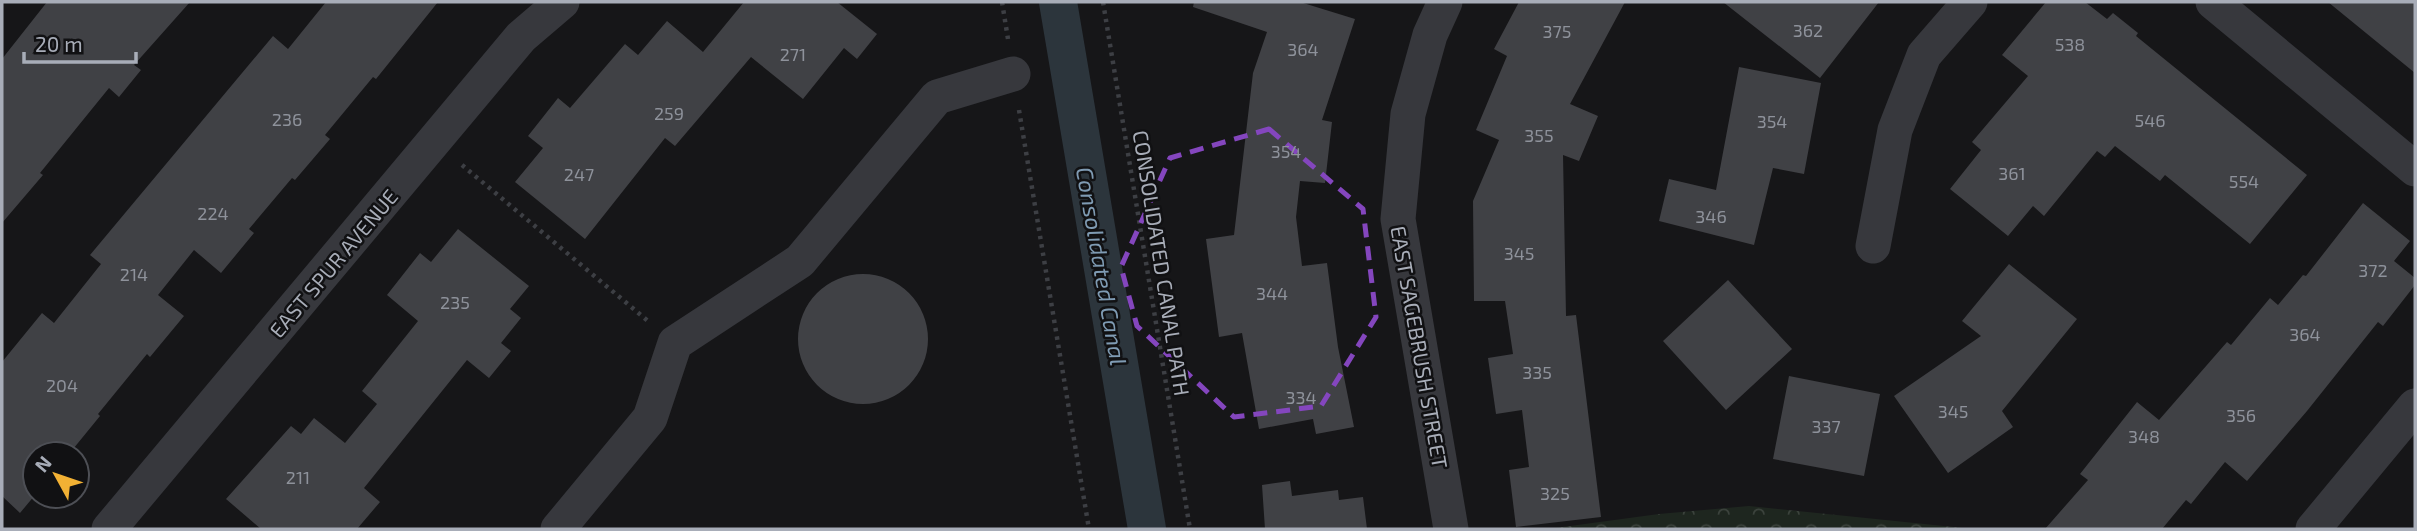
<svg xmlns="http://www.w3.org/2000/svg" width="2417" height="531" font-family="'Exo 2',sans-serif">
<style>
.forest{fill:url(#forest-crowns)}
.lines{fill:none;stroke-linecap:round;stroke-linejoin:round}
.canal{stroke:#2c353c;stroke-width:38}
.building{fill:#404145}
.path{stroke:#3d3f44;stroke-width:4.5;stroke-dasharray:3.5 5;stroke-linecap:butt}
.street{stroke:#37383d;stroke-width:35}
.marked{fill:none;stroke:#8446be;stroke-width:5;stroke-dasharray:14 9;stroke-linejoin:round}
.labels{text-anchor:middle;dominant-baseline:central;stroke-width:5;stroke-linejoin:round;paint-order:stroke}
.number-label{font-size:18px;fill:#8e929b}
.street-label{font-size:21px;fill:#a8adb8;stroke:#111113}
.water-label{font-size:23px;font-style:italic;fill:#7f9bb3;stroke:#111113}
</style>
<defs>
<pattern id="forest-crowns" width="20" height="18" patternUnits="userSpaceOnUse" patternTransform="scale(1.75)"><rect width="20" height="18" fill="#1e261f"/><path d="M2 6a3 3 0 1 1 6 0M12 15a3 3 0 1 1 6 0" fill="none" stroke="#3c433d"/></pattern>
</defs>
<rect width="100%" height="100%" fill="#161618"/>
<path class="forest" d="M1749,506l224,23h-425l111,-15z"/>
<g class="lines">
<path class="canal" d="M1058,2l89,527"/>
</g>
<path class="building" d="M47,2h143l-56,63 7,5 -22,27 -10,-9 -69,85 3,2 -41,48v-164z
M326,2h112l-62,77 -3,-2 -48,58 5,4 -35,41 -3,-2 -43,51 5,4 -33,40 -27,-23 -36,45 26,21 -34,41 -3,-3 -49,60 2,2 -31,38h-34v41l-15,18 -18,-17v-134l40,-49 12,10 47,-59 -11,-9 183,-219 15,13z
M744,2h93l40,32 -20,25 -13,-11 -41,51 -52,-42 -76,89 -10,-8 -80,101 -70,-57 28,-34 -15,-12 30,-38 12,10 55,-64 13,11 29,-34 36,31z
M1194,2h106l55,17 -33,101 10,2 -7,61 -25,-2 -4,36 6,49 25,-3 11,84 16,80 -38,7 -3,-15 -54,10 -17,-96 -23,4 -13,-98 28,-4 19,-162 14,-41 -74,-25z
M1519,2h106l-55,102 28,12 -19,45 -16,-6 3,161 10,-1 25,202 -85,10 -7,-57 20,-3 -7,-57 -26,4 -8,-56 25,-4 -8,-53h-31l-1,-100 26,-61 -23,-10 31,-74 -13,-7z
M1723,2h156l-59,76z
M2046,2h39l22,17 6,-6 25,20 -2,3 171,139 -57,69 -85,-69 -5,6 -45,-35 -10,11 -8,-6 -53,65 -11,-10 -25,30 -58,-47 31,-39 -9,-8 56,-66 -26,-21z
M2328,2h87v71z
M1739,67l82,16 -17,91 -31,-6 -19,77 -95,-24 10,-42 47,11z
M2363,203l47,38 -16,20 21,17v7l-32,41 -5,-4 -71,89 -60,70 -22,-19 -34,42 -5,-4 -24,29h-117l43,-49 -8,-6 57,-72 22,18 68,-78 4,3 39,-47 8,7 25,-30 3,1z
M458,229l71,57 -19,23 11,9 -20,25 10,8 -22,27 -22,-18 -103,128 16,14 -23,27h-96l-35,-30 65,-73 10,8 13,-16 31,25 32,-39 -15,-13 56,-70 -31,-26 33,-42 11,9z
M2009,264l68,55 -75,92 11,16 -65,46 -54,-77 87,-60 -19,-15z
M798 339a65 65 0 1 1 130 0a65 65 0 1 1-130 0Z
M1728,280l64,69 -66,61 -63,-69z
M1789,376l91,18 -16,82 -91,-17z
M1290,481l2,15 46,-6 1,10 24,-3 4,32h-102l-3,-44z"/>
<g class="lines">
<path class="path" d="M1002,2l6,37
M1103,2l87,527
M1019,110l70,419
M462,165l186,156"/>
<path class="street" d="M1445,2l-15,33 -22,79 -10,105 53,310
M2213,2l202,167
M1873,246l22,-116 29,-75 46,-53
M109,529l412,-492 41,-35
M558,529l92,-111 25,-75 125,-82 137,-164 76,-23
M2313,529l102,-123"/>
</g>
<path class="marked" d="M1269,129l94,80 13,108 -55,89 -87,11 -97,-91 -16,-59 49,-109z"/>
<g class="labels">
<g class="number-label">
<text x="1808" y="30">362</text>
<text x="1557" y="31">375</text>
<text x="2070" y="44">538</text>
<text x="1303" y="49">364</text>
<text x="793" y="54">271</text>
<text x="669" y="113">259</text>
<text x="287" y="119">236</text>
<text x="2150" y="120">546</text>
<text x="1772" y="121">354</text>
<text x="1539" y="135">355</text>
<text x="1286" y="151">354</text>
<text x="2012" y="173">361</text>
<text x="579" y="174">247</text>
<text x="2244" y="181">554</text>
<text x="213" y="213">224</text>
<text x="1711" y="216">346</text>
<text x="1519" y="253">345</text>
<text x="2373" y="270">372</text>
<text x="134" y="274">214</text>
<text x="1272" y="293">344</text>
<text x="455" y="302">235</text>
<text x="2305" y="334">364</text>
<text x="1537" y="372">335</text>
<text x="62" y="385">204</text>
<text x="1301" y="397">334</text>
<text x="1953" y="411">345</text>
<text x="2241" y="415">356</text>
<text x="1826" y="426">337</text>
<text x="2144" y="436">348</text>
<text x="298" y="477">211</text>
<text x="1555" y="493">325</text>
</g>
<g class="street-label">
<text transform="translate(333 263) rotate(-50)">EAST SPUR AVENUE</text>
<text transform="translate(1162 263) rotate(81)">CONSOLIDATED CANAL PATH</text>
<text transform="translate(1420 347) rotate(80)">EAST SAGEBRUSH STREET</text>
</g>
<g class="water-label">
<text transform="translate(1102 266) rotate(80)">Consolidated Canal</text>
</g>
</g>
<rect width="2417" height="531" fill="none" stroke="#a8adb8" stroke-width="7"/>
<g transform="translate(56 475) rotate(310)"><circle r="33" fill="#111113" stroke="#4d4f55" stroke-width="2"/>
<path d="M0-5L12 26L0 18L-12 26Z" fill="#f2b134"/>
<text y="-10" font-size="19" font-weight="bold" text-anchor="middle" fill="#a8adb8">N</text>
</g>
<path d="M24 52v10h112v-10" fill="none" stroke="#a8adb8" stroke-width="3.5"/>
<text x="35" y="52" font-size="21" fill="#a8adb8" stroke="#111113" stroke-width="5" paint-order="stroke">20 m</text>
</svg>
